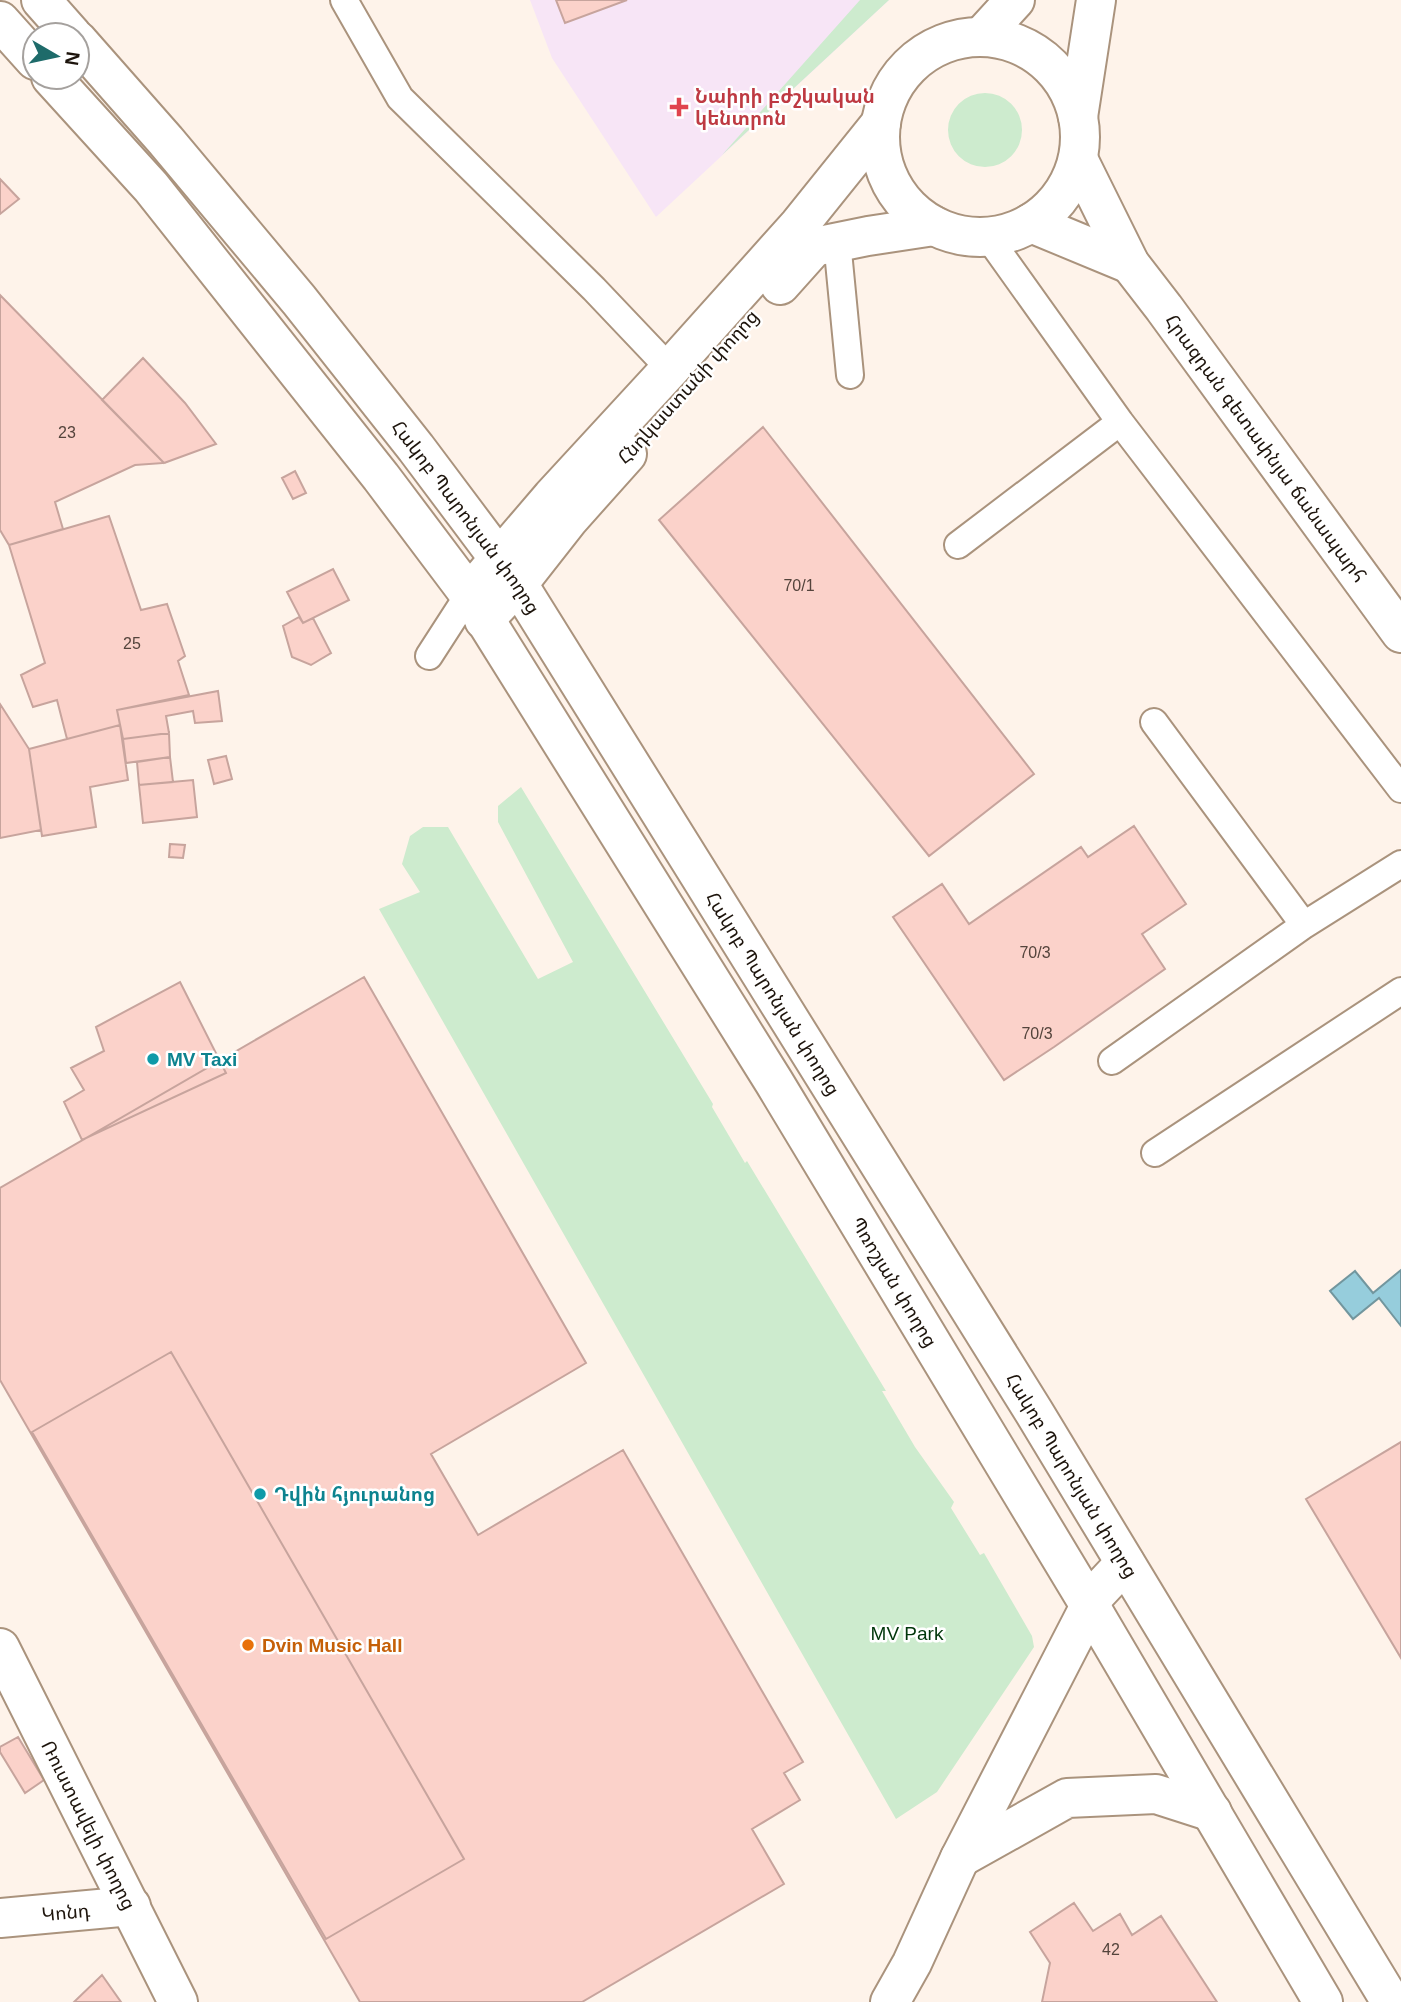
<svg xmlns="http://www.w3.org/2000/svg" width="1401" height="2002" font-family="Helvetica,'Noto Sans Armenian',sans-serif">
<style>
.medical{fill:#f7e5f6}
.green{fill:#cdebce}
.water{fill:#96cddc;stroke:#72969e;stroke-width:2}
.building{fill:#fbd2ca;stroke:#c7a49d;stroke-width:2}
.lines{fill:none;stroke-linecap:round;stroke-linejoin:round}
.lane-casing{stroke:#aa937d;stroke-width:30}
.street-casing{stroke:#aa937d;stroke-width:42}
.secondary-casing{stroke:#aa937d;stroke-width:42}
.primary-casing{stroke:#aa937d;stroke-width:42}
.lane{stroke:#fff;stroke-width:26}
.street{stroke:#fff;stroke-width:38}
.secondary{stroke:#fff;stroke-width:38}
.primary{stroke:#fff;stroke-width:38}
.health-dot{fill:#e0444e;stroke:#fff;stroke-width:2.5}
.culture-dot{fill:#0f9aa8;stroke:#fff;stroke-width:2.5}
.food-dot{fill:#e8710a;stroke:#fff;stroke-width:2.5}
.labels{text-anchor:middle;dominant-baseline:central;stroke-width:5;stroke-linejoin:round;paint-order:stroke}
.number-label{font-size:16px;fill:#54443c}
.health-label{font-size:19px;font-weight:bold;fill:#be3a42;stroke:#fff;text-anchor:start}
.street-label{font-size:19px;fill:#1d140c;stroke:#fff}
.culture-label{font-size:19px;font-weight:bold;fill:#0d838f;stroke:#fff;text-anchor:start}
.park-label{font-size:19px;fill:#00360a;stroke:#fff}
.food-label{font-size:19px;font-weight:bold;fill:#c56008;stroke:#fff;text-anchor:start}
</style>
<rect width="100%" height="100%" fill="#fef3ea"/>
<path class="medical" d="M530,0h359l-233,217 -104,-159z"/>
<path class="green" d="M860,0h29l-167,155z
M948 130a37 37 0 1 1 74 0a37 37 0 1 1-74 0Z
M521,787l192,317 -1,3 33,56 2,-2 139,230h-4l33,56 39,55 -3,6 29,47 4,-2 48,83 2,11 -97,145 -41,27 -517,-910 41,-17 -18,-28 8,-28 13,-9h25l90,152 35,-17 -75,-140v-16z"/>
<path class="water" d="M1401,1270v56l-22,-28 -26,21 -23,-28 25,-20 18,22z"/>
<path class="building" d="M556,0h71l-62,23z
M0,179l19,20 -19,15z
M0,295l164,168 -29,2 -80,37 8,27 -54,16 -9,-15z
M143,358l42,45 31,41 -52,19 -62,-63z
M763,427l271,347 -105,82 -270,-336z
M295,471l11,22 -13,6 -11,-21z
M109,516l32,94 26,-6 18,52 -7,5 11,34 -72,15 3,15 -53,14 -10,-39 -24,7 -12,-32 24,-12 -36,-118z
M333,569l16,31 -46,23 -16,-31z
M299,617l4,6 10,-5 18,35 -20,12 -19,-8 -9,-31z
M218,691l4,30 -27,2 -2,-12 -27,5 3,17 -46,6 -6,-29z
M0,704l29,45 12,81 -41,8z
M120,725l8,55 -38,7 6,40 -54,9 -13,-87z
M169,733l1,24 -44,6 -3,-24z
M226,756l6,23 -18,5 -6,-24z
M170,757l3,25 -34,3 -2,-23z
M193,780l4,37 -54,6 -4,-38z
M1134,826l52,78 -44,30 23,35 -111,78 -50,33 -111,-163 49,-33 27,40 112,-77 7,10z
M170,844l15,1 -2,13 -14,-1z
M364,977l222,386 -155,91 47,81 145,-85 180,312 -19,11 16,27 -48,29 32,55 -202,118h-222l-360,-622v-192z
M180,982l46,91 -144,67 -18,-38 20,-12 -13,-22 33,-17 -8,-24z
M171,1352l293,507 -138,80 -294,-507z
M1401,1442v216l-95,-159z
M18,1737l26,43 -19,13 -25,-41v-5z
M1074,1903l19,28 27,-17 12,21 29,-19 56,86h-175l8,-39 -20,-31z
M102,1975l19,27h-47z"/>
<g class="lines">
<defs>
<path id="lane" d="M344,0l56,98 194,191 76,80
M988,237l132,185 281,367
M837,241l13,134
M958,545l162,-123
M429,656l40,-62
M1154,722l150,203
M1112,1061l192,-136 97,-61
M1155,1153l246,-162"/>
<g id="street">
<path id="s1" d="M0,1648l178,354"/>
<path d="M960,1858l107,-60 89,-4 56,18"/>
<path id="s2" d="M0,1918l131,-12"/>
<path d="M890,2002l22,-39 48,-105 136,-264 29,-31"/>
</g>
<g id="secondary">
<path d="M982,36l33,-36"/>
<circle cx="980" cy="137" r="100"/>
<path d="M1078,117l18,-117"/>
<path id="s3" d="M1078,159l52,105 34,44 237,325"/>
<path d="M1031,223l99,41"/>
<path d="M780,285l34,-38 54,-11 66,-10"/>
<path d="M469,594l83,-97 118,-128 129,-144 82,-102"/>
<path d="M484,620l34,-36 51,-65 58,-65"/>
</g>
<g id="primary">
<path d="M41,0l31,35"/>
<path d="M0,21l35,39"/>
<path id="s4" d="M77,40l89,101 133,159 117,148 102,136 516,828 357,590"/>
<path id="s5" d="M51,77l100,110 230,290 88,117 305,488 316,524 233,396"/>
</g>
</defs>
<use href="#lane" class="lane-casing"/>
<use href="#street" class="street-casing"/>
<use href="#secondary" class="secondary-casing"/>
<use href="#primary" class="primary-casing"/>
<use href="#lane" class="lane"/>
<use href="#street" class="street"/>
<use href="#secondary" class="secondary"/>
<use href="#primary" class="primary"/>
</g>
<path class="health-dot" d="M675.5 96.5h7v7h7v7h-7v7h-7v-7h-7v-7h7z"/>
<g class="culture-dot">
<circle cx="153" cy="1059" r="7"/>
<circle cx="260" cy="1494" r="7"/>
</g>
<circle class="food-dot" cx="248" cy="1645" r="7"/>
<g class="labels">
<g class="number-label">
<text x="67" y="432">23</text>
<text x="799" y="585">70/1</text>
<text x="132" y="643">25</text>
<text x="1035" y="952">70/3</text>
<text x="1037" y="1033">70/3</text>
<text x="1111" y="1949">42</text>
</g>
<g class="health-label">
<text x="695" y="96">Նաիրի բժշկական<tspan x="695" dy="22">կենտրոն</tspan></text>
</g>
<g class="street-label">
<text transform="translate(688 387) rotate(-48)">Հնդկաստանի փողոց</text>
<text stroke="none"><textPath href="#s3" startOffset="346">Հրազդան գետափնյա ճանապարհ</textPath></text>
<text stroke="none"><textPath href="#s4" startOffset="616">Հակոբ Պարոնյան փողոց</textPath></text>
<text stroke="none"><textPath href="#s4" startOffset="1183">Հակոբ Պարոնյան փողոց</textPath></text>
<text stroke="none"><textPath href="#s5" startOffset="1474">Պռոշյան փողոց</textPath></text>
<text stroke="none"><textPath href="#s4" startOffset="1750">Հակոբ Պարոնյան փողոց</textPath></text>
<text stroke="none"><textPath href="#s1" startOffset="198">Ռուստավելի փողոց</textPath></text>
<text stroke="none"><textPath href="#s2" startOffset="66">Կոնդ</textPath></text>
</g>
<g class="culture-label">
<text x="167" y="1059">MV Taxi</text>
<text x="274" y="1494">Դվին հյուրանոց</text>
</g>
<g class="park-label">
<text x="907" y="1633">MV Park</text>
</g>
<g class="food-label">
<text x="262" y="1645">Dvin Music Hall</text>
</g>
</g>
<g transform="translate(56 56) rotate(99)"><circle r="33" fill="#ffffff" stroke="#a5a19e" stroke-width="2"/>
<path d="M0-5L12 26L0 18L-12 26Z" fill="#1e6b6a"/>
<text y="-10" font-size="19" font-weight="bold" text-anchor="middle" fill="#1d140c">N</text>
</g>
</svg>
